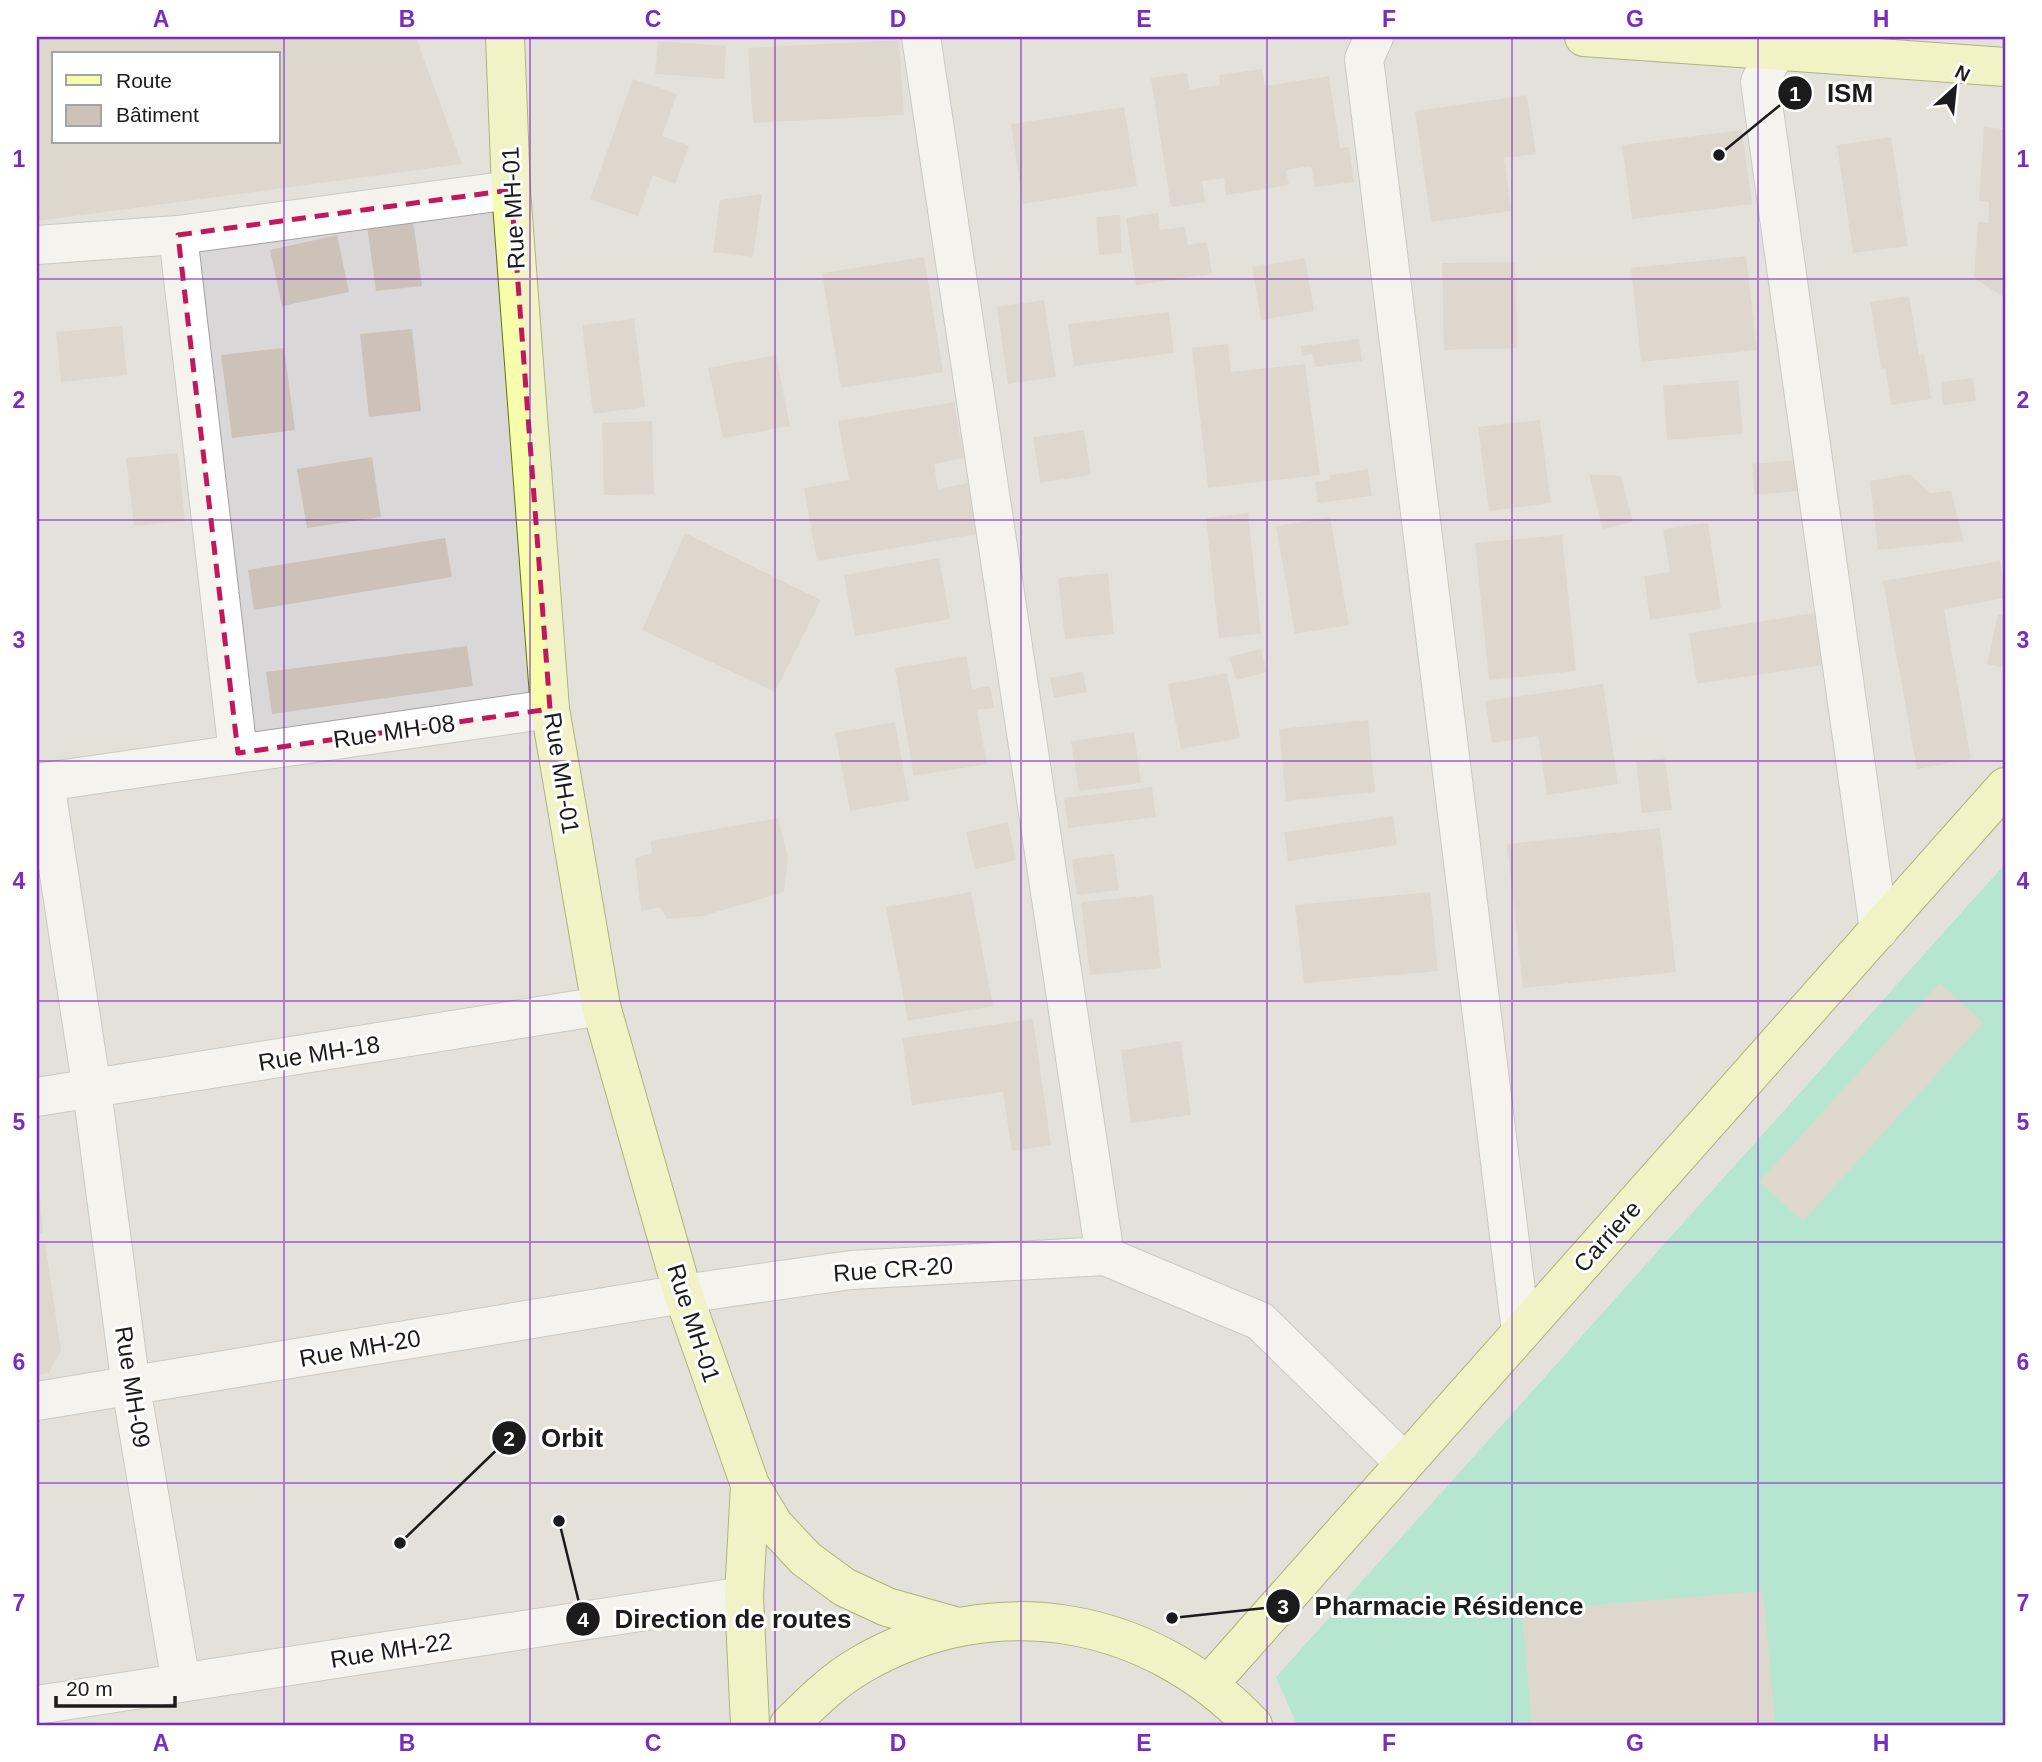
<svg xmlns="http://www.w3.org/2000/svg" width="2042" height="1762" font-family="Helvetica,sans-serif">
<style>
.residential{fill:#d9d7d7;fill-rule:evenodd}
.pitch{fill:#76e3be}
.building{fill:#cdc2b8;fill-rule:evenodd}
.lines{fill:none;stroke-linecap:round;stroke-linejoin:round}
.street-casing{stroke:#a2a2a2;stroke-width:40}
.secondary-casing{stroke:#627300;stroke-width:40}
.street{stroke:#fff;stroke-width:38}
.secondary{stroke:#f6feac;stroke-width:38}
.marked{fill:none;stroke:#c2185b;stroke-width:5;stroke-dasharray:14 9;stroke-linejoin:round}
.grid{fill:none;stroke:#7b2cbf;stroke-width:2;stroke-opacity:0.55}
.labels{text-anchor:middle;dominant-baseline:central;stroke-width:6;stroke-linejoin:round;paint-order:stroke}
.street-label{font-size:24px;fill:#1b1b1b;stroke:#fff}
.leader{fill:none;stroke:#1b1b1b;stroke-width:2.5}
.callout-dot{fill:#1b1b1b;stroke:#fff;stroke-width:2.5}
.mark-label{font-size:21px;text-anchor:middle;font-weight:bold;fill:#fff}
.callout-label{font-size:26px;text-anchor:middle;font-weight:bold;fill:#1b1b1b;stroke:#fff;stroke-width:6;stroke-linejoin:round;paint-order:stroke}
.neatline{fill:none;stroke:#7b2cbf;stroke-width:2.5}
.grid-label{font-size:23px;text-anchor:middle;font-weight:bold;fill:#7b2cbf}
</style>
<rect width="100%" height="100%" fill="#ede9df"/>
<path class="residential" d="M37,37h1968v1688h-1968zM54,54h224v88h-224z"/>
<path class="pitch" d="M2005,864v861h-708l-21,-48z"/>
<path class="building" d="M37,37h379l46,127 -425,57zM54,54h224v88h-224z
M899,40l5,75 -151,8 -5,-75z
M658,41l68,5 -2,33 -69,-5z
M1262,69l3,17 64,-10 11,72 9,-1 5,35 -39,5 -4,-21 -25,4 3,15 -63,10 -2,-17 -22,3 3,21 -34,5 -20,-129 36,-5 3,16 30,-4 -1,-10z
M633,79l44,15 -15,42 27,10 -14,38 -22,-9 -15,41 -48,-17z
M1527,95l9,59 -32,4 7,53 -80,11 -16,-111z
M1124,107l13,79 -114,18 -12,-80z
M1984,127l21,2v169l-31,-20 4,-56 10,1 1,-21 -10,-1z
M1742,130l10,74 -120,15 -10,-74z
M1891,137l17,109 -55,7 -16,-108z
M762,194l-9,63 -40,-5 7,-52z
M1158,213l2,17 25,-3 3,18 19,-3 5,32 -76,11 -10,-67z
M1120,215l2,38 -23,2 -3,-38z
M413,220l9,66 -46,5 -9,-66z
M337,235l12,57 -67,14 -12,-56z
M1746,256l11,94 -116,12 -10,-94z
M924,257l19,115 -102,16 -19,-115z
M1305,258l9,53 -53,9 -9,-53z
M1515,262l2,86 -73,2 -2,-87z
M1909,296l10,59 5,-1 7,45 -40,6 -6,-37 -4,1 -11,-67z
M1044,300l12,77 -48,7 -11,-77z
M1169,312l5,41 -100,13 -6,-42z
M634,319l11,88 -52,7 -11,-89z
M122,326l5,49 -66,7 -5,-50z
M412,329l9,82 -52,6 -9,-83z
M1359,339l3,22 -47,6 -2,-13 -11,2 -1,-10z
M1228,344l3,28 74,-8 15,111 -112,13 -16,-140z
M284,348l11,82 -63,8 -11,-83z
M776,355l14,71 -67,12 -15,-70z
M1973,378l3,23 -33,4 -2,-23z
M1738,380l5,54 -76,6 -4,-54z
M954,402l10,56 -30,6 4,25 30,-6 9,51 -160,27 -13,-73 45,-8 -11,-59z
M1540,420l11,83 -62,8 -11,-84z
M652,421l2,73 -50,1 -2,-72z
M1084,430l7,45 -51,8 -7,-46z
M178,453l7,68 -51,5 -8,-68z
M372,457l9,60 -74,11 -10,-59z
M1794,460l4,31 -43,4 -3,-31z
M1368,469l4,27 -54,7 -3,-21 15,-2v-5z
M1589,474l32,2 12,46 -30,7z
M1910,474l20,19 21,-2 13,50 -86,9 -8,-69z
M1248,513l13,121 -42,4 -13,-120z
M1330,517l19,108 -54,9 -19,-108z
M1708,523l13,86 -71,11 -6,-44 26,-4 -7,-43z
M685,533l136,67 -46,92 -133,-62z
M1562,535l14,136 -87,9 -14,-137z
M445,538l7,39 -198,33 -6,-40z
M939,558l11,61 -95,17 -11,-61z
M2000,561l5,37 -61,11 27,150 -54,10 -34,-188z
M1108,573l6,61 -49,5 -7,-61z
M1814,613l9,52 -126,19 -8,-51z
M1998,614l7,2v52l-18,-4z
M467,646l6,40 -201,28 -6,-42z
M1261,649l6,23 -31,8 -7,-23z
M966,656l6,33 18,-3 4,22 -17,2 10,54 -73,12 -19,-108z
M1083,672l4,20 -33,6 -4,-20z
M1227,673l13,65 -59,11 -13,-65z
M1603,684l15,100 -71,11 -9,-59 -46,7 -7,-42z
M1368,720l7,72 -89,9 -7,-72z
M895,722l14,78 -59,11 -15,-78z
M1134,732l7,51 -62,8 -8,-50z
M1665,758l7,52 -30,3 -6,-51z
M1152,787l4,30 -88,11 -4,-30z
M1393,816l4,29 -109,16 -4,-29z
M778,818l10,40 -4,34 -81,24 -36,3 -7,-12 -19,4 -6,-53 17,-5 -2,-12z
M1008,822l8,38 -41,9 -9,-37z
M1660,828l16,144 -153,16 -16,-144z
M1114,854l5,36 -42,5 -5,-36z
M971,892l22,114 -85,15 -22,-114z
M1430,892l8,79 -134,12 -9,-78z
M1153,895l8,73 -71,7 -9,-73z
M1940,983l43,40 -180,198 -44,-39z
M1033,1019l18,126 -39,6 -9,-59 -91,13 -10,-67z
M1181,1041l10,74 -60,8 -10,-73z
M37,1189h2l4,44 -6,1z
M45,1243l16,107 -12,23 -12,2v-130z
M1763,1591l12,134h-243l-10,-114z"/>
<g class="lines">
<defs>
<path id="street" d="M921,37l184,1219
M1374,37l-10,22 157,1273
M1783,37l-23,45 119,848
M178,235l60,518
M37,245l141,-10 333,-45
M45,782l47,308 39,297 50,296
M37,783l513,-74
M37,1097l564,-91
M37,1401l646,-107 168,-24 254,-14 155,65 145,142
M37,1705l707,-109"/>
<path id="secondary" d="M505,37l6,153 39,519 51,297 82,288 67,191 24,40 32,34 38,28 43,20 71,20
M1584,37l421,30
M750,1485l-6,111 6,129
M1209,1684l796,-897
M789,1725c22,-22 45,-45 73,-61 133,-76 287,-48 391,61"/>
</defs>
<use href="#street" class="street-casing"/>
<use href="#secondary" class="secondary-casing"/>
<use href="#street" class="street"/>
<use href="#secondary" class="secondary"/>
</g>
<path d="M0 0H2042V1762H0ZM511,190l39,519 -312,44 -60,-518z" fill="#ede9df" fill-opacity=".55" fill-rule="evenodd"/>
<path class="marked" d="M511,190l39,519 -312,44 -60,-518z"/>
<path class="grid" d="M284,37v1688M530,37v1688M775,37v1688M1021,37v1688M1267,37v1688M1512,37v1688M1758,37v1688M37,279h1968M37,520h1968M37,761h1968M37,1001h1968M37,1242h1968M37,1483h1968"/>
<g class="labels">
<g class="street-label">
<text transform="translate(513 208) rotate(-93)">Rue MH-01</text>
<text transform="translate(394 731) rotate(-8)">Rue MH-08</text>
<text transform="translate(562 773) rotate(81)">Rue MH-01</text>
<text transform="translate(319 1053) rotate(-9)">Rue MH-18</text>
<text transform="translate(1607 1236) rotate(-48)">Carriere</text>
<text transform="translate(893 1269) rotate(-4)">Rue CR-20</text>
<text transform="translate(694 1323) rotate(72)">Rue MH-01</text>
<text transform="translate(360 1348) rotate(-10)">Rue MH-20</text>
<text transform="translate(133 1387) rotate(81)">Rue MH-09</text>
<text transform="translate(391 1650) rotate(-9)">Rue MH-22</text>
</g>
</g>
<path class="leader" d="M1719 155L1795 93M400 1543L509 1438M1172 1618L1283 1606M559 1521L583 1619"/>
<g class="callout-dot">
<circle cx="1719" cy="155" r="7"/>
<circle cx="400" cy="1543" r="7"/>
<circle cx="1172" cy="1618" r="7"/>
<circle cx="559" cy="1521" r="7"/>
<circle cx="1795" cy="93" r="18"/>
<circle cx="509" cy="1438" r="18"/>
<circle cx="1283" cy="1606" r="18"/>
<circle cx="583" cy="1619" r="18"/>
</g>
<g class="mark-label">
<text x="1795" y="101">1</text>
<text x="509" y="1446">2</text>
<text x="1283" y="1614">3</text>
<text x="583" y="1627">4</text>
</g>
<g class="callout-label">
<text x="1850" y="102">ISM</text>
<text x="572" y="1447">Orbit</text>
<text x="1449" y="1615">Pharmacie Résidence</text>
<text x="733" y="1628">Direction de routes</text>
</g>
<rect width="2042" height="1762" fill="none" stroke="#ffffff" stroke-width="77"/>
<rect x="52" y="52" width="228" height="91" fill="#ffffff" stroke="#a4a4a4" stroke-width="2"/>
<rect x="66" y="75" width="35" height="10" fill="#f6feac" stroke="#a4a4a4" stroke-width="2"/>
<text x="116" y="88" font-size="21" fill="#1b1b1b">Route</text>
<rect x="66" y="105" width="35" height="21" fill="#cdc2b8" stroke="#a4a4a4" stroke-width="2"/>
<text x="116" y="122" font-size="21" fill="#1b1b1b">Bâtiment</text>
<g transform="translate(1955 88) rotate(27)" stroke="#ffffff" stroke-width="5" paint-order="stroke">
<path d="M0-5L12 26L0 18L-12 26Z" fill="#1b1b1b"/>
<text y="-10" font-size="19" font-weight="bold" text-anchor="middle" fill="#1b1b1b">N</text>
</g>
<path d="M56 1696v10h119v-10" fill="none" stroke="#1b1b1b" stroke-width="3.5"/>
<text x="66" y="1696" font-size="21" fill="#1b1b1b" stroke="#ffffff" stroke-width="5" paint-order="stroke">20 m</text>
<rect x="38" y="38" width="1966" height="1686" class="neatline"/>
<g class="grid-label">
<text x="161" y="27">A</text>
<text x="407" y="27">B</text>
<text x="653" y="27">C</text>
<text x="898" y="27">D</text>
<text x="1144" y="27">E</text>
<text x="1389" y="27">F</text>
<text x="1635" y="27">G</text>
<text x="1881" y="27">H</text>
<text x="19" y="167">1</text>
<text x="2023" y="167">1</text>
<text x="19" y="408">2</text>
<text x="2023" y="408">2</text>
<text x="19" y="648">3</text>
<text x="2023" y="648">3</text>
<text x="19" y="889">4</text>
<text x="2023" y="889">4</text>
<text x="19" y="1130">5</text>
<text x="2023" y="1130">5</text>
<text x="19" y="1370">6</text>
<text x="2023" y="1370">6</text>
<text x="19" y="1611">7</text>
<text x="2023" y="1611">7</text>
<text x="161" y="1751">A</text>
<text x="407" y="1751">B</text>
<text x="653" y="1751">C</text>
<text x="898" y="1751">D</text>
<text x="1144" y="1751">E</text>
<text x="1389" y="1751">F</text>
<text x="1635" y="1751">G</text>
<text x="1881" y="1751">H</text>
</g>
</svg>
